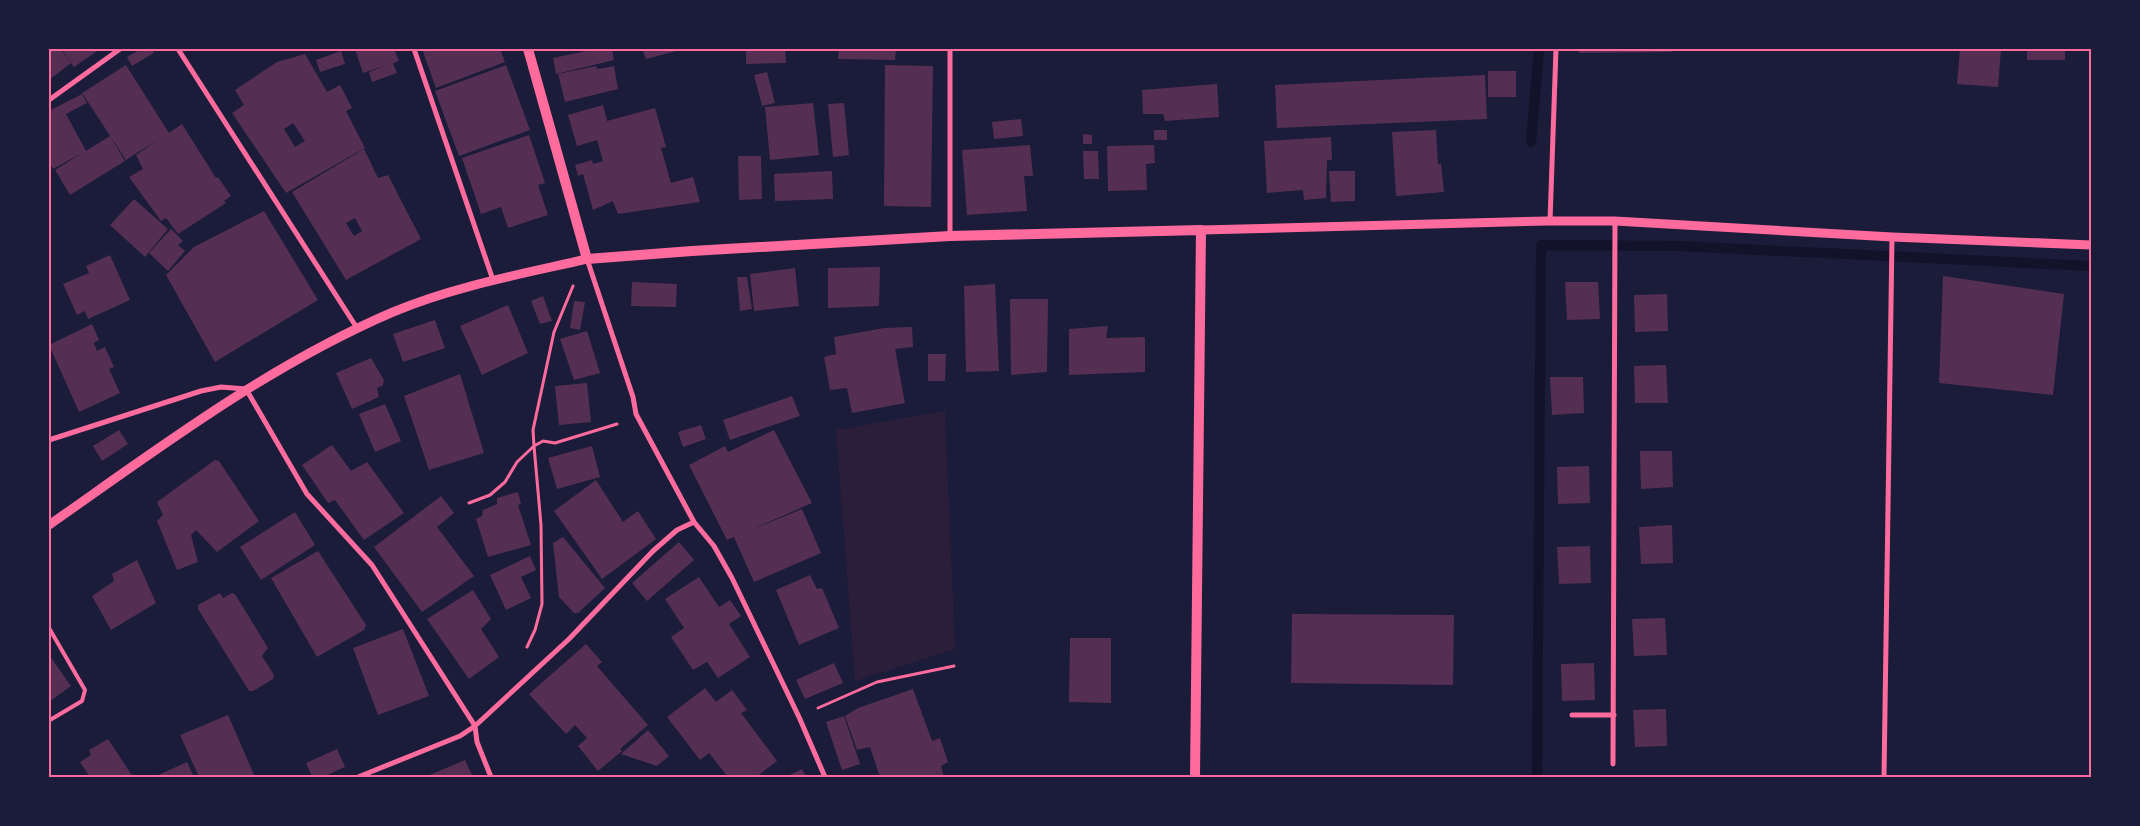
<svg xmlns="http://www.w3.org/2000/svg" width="2140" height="826" font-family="Karla,sans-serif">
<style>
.green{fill:#2a1e3b}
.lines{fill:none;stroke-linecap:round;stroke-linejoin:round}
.stream{stroke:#12122b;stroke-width:10}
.building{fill:#542f53;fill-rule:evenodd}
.path{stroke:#ff6b9d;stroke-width:3}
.service{stroke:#ff6b9d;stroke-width:4}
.minor{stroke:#ff6b9d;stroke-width:5}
.tertiary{stroke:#ff6b9d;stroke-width:9}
.secondary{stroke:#ff6b9d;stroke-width:10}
.neatline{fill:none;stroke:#ff6b9d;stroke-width:2}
</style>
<rect width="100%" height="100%" fill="#1b1b3a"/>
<path class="green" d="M945,411l10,238 -100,32 -19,-251z"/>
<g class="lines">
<path class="stream" d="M1531,142l8,-93
M1537,777l4,-532 138,1 412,20"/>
</g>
<path class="building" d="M53,49h7l11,14 -22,17v-28z
M61,49h39l-26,18z
M141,49h11l2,4 -22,13 -5,-9z
M355,49h39l5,12 -6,2 4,10 -25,9 -3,-10 18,-7 -24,8z
M422,49h78l5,13 -69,26z
M596,49h16l2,11 -58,14 -3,-16z
M642,49h42l-38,10z
M746,49h39l1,14 -40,1z
M839,49h57l-1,11 -57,-1z
M1579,49h92l1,3 -93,1z
M1960,49h41l-3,38 -41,-3z
M2027,49h38v11h-38z
M341,51l4,13 -25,8 -4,-12z
M305,54l22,38 13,-7 12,23 -6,3 19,37 -79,45 -54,-80 12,-8 -9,-15 42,-28zM293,123l12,18 -10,6 -11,-18z
M126,65l43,68 13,-9 34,54 2,-1 13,19 -7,5 2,2 -48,31 -12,-16 -5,3 -32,-44 14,-8 -7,-14 23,-16 -33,21 -44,-67z
M506,65l24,65 -71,26 -24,-65z
M885,65l48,1 -2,141 -47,-1z
M596,66l2,3 16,-3 4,23 -53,13 -7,-28z
M1488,71h28v26h-28z
M767,72l8,31 -13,3 -8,-31z
M1485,75l2,44 -210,9 -2,-43z
M1217,84l2,33 -54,4 -2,-7h-20l-1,-24z
M82,94l5,9 -21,11 20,37 24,-15 15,25 -55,34 -15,-25 27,-17 -29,16 -4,-7v-51z
M813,103l6,52 -49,5 -5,-53z
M844,103l5,52 -16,2 -5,-53z
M603,105l4,16 48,-13 11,39 -5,1 10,35 22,-6 7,25 -82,12 -5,-13 -20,9 -10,-36 -5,2 -3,-11 17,-5 1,4 10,-3 -6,-21 -20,6 -9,-31z
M1021,119l2,17 -29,3 -2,-17z
M1154,130h13v10h-13z
M1436,130l2,35 3,-2 3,29 -48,4 -4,-64z
M1083,134l9,1v9h-9z
M529,135l16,48 -7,2 10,30 -40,13 -7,-21 -20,7 -19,-56z
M1331,137l1,23h-5l-1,38 -22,2 -1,-10 -36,3 -3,-52z
M1030,145l3,31h-9l3,35 -60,4 -5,-65z
M1154,145l1,18 -9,1 1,26 -39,1 -1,-45z
M364,149l14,29 10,-3 33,64 -75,41 -54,-88zM355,218l7,13 -8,5 -8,-13z
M1083,151h15l1,28h-15z
M738,156h23l1,43 -23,1z
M832,171l1,28 -58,2 -1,-27z
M1329,171h26v30l-24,1z
M134,199l34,30 -23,28 -35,-32z
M264,211l54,89 -103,62 -49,-87 28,-28z
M171,229l12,12 -5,4 7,6 -17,20 -19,-18z
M110,255l20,45 -42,19 -3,-8 -8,4 -14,-31 26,-11 -3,-7z
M880,267l-1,39 -51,2v-40z
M795,268l4,38 -45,5 -4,-37z
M1943,276l121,18 -11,101 -114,-12z
M737,277h10l5,32 -12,2z
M632,282l45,2 -1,23 -45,-1z
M1565,282h33l2,37 -33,1z
M995,284l4,87 -33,1 -2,-86z
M1667,294l1,37 -33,1 -1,-37z
M543,296l9,25 -12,3 -9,-23z
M1010,299h38l-1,73 -36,3z
M574,301l11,1 -5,28 -10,-2z
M508,305l20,48 -46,22 -22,-49z
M435,320l10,28 -42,14 -10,-28z
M92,324l7,16 -5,3 3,8 8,-4 9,20 -5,2 11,24 -41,19 -30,-67z
M1108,326l-2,12 39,-1v35l-76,3v-46z
M912,327l1,20 -18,2 10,54 -53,10 -5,-25 -17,2 -6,-33 12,-3 -2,-17 50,-9z
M587,331l13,42 -26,7 -14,-41z
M928,354h18l-1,27h-17z
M371,358l13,22 -1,5 -6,3 2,9 -27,12 -16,-36z
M1666,365l2,38h-33l-1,-37z
M460,374l24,79 -55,17 -25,-74z
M1550,377h33l1,36 -32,2z
M587,383l4,39 -32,3 -4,-39z
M792,396l8,20 -70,24 -7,-20z
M385,404l16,37 -26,11 -16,-38z
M701,425l5,14 -23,8 -5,-15z
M119,430l9,14 -26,17 -9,-15z
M774,430l38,73 -66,29 56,-23 19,44 -67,29 -20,-45 -7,3 -38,-75 36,-19 3,6z
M332,445l19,26 16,-9 37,51 -40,27 -29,-40 -7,3 -26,-38z
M592,446l8,31 -43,12 -9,-31z
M1640,451h32l1,36 -32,2z
M215,460l4,1 40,60 -42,31 -21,-22 -5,5 7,27 -21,8 -20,-49 6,-6 -6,-13z
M1589,466l1,37 -32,1 -1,-37z
M596,480l27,42 15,-11 18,28 -54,40 -48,-68z
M518,492l3,12 -3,1 13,40 -43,12 -12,-38 6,-3 1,-6 14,-6v-6z
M441,496l13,17 -17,14 37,49 -52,36 -48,-65z
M295,512l20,33 -54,35 -21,-33z
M1672,525l1,38 -32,1 -2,-37z
M563,537l42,51 -27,25h-4l-15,-16 -6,-54z
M679,542l15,18 -47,41 -15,-18z
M1590,546l1,37 -32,1 -2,-37z
M318,551l48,74 -2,5 -47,27 -46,-79z
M530,556l6,14 -15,7 10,21 -25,12 -16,-35z
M137,560l19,43 -45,27 -19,-34 22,-15 -2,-7z
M810,575l7,14 5,-1 17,40 -40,17 -23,-55z
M699,577l20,30 11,-7 11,16 -12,8 21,33 -32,21 -11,-16 -14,8 -22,-33 13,-9 -19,-29z
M473,590l18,29 -10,10 18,28 -30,22 -42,-60z
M220,593l3,5 9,-5 3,1 33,54 -6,8 12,19 -1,4 -20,12h-4l-51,-82v-4z
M1292,614l162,1 -1,70 -162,-2z
M1665,618l2,37 -33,1 -2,-37z
M403,629l26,67 -51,19 -25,-67z
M1070,638h41v65l-42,-1z
M586,644l16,18 -5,4 51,59 -28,24 2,2 -24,20 -20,-25 9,-8 -12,-13 -9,9 -37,-40z
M49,655l22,31 -22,16z
M834,663l9,20 -38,16 -9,-19z
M1594,663l1,37 -33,1 -1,-37z
M705,688l11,14 16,-12 15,20 -6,3 36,48 -21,16h-28l-19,-24 -9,7 -33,-43z
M913,689l19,52 8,-3 8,24 -7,4 3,11h-64l-10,-30 -13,3 -12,-34 13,-8z
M1666,709l1,37 -32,1 -2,-37z
M228,715l27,62h-56l-19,-42z
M844,716l16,48 -18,6 -16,-48z
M648,730l21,26 -12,10 -36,-12z
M108,739l25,38h-43l-10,-15 11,-7 -2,-5z
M337,749l8,18 -22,10h-11l-6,-14z
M465,760l8,17h-48z
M187,762l7,15h-40z
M802,769l4,8h-20z"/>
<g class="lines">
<path class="path" d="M573,286l-19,46 -21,98 1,16 9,-5 12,2 62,-19
M469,503l21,-8 15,-13 12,-20 17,-16 7,79 1,79 -7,26 -8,17
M818,708l59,-26 77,-16"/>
<path class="service" d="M49,628l36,62 -3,11 -32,19"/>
<path class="minor" d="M178,49l179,279
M414,49l79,231
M950,49v187
M49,100l71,-51
M1550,221l6,-172
M587,259l46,138 3,17 58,108 20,24 18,32 67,139 26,60
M49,440l152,-49 20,-4 25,2 61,105 65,71 103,161 2,16 14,35
M1572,715h42
M1613,764l2,-543
M358,777l102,-41 15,-10 94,-87 84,-88 24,-21 17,-8
M1884,777l8,-540"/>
<path class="tertiary" d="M1201,230l347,-9h67l277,16 199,8
M49,525c110,-77 220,-160 344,-213 62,-26 129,-38 194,-53"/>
<path class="secondary" d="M528,49l59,210 105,-8 258,-15 251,-6 -6,547"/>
</g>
<rect width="2140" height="826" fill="none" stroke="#1b1b3a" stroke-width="100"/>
<rect x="50" y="50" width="2040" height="726" class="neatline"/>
</svg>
